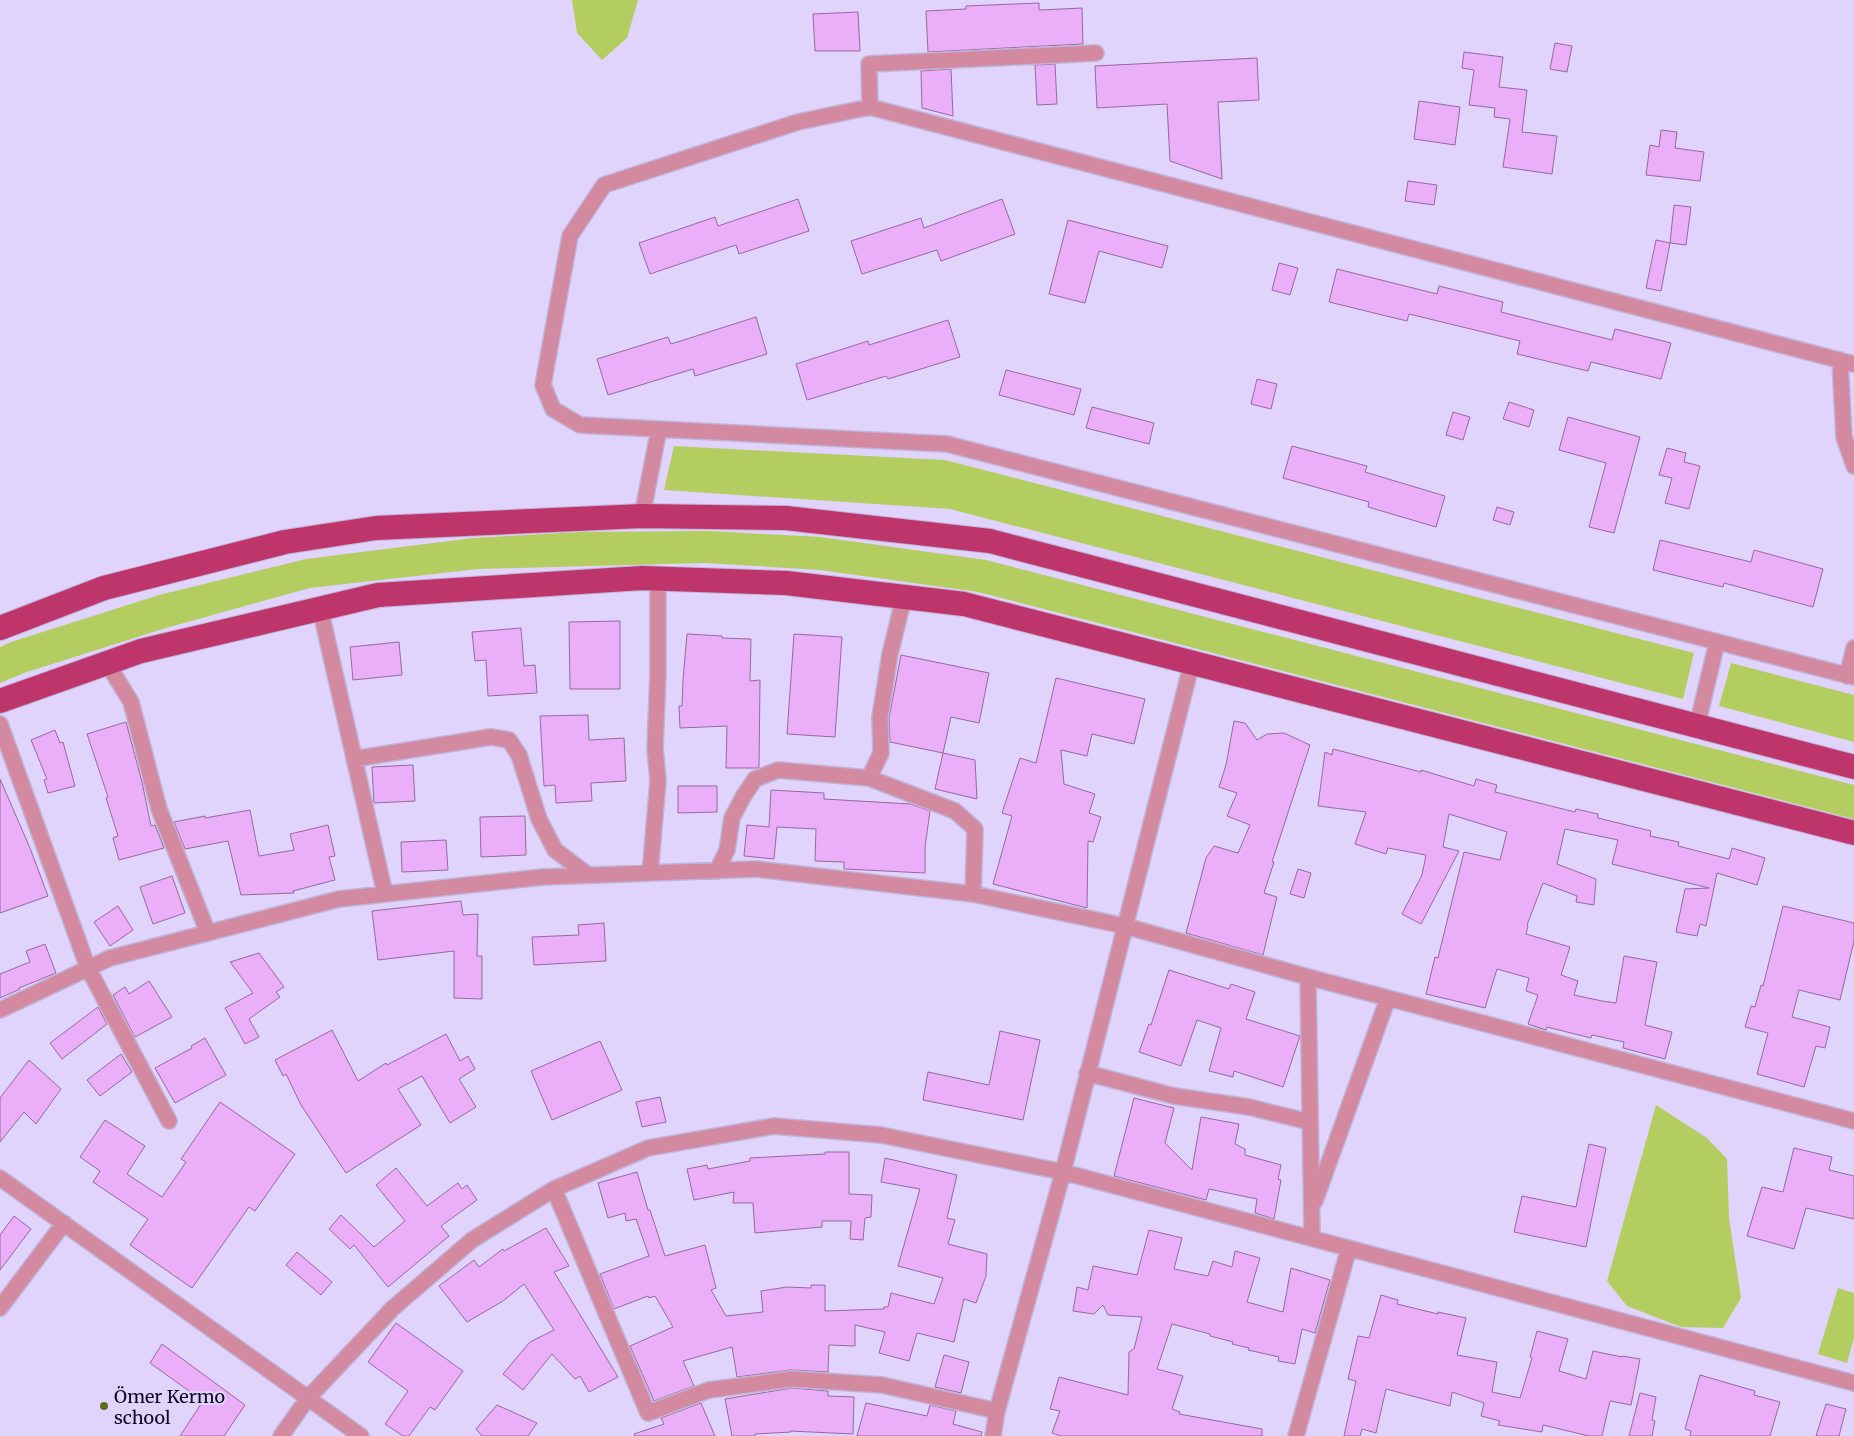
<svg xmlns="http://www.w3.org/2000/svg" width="1854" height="1436" font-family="Merriweather,serif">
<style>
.green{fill:#b4cd61}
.building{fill:#ebaef8;stroke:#95699f}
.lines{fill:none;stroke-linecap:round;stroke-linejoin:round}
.minor-casing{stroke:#c0b3d8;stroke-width:18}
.primary-casing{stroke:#c0b3d8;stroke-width:26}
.minor{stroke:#d3899f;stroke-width:15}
.primary{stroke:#be356c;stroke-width:24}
.poi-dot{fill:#5d6e1a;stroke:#e1d4fc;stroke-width:2}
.labels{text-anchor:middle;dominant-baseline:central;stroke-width:4;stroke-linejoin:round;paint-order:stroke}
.poi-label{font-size:18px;fill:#10071d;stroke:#e1d4fc;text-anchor:start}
</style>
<rect width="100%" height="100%" fill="#e1d4fc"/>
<path class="green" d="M572,0h66l-11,38 -25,22 -25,-27z
M674,446l271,14 749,193 -11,46 -733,-190 -286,-19z
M709,531l112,6 165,23 868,225v34l-876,-227 -158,-22 -115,-7 -227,6 -168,19 -144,40 -142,45 -24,10v-36l11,-5 148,-47 147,-36 167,-21 106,-6z
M1731,663l123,32v47l-135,-36z
M1656,1105l51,33 20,21 2,59 12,80 -18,30 -42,-1 -54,-21 -20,-25z
M1838,1288l16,5v45l-7,25 -29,-9z"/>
<path class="building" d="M1039,3v7l43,-2 1,36 -155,8 -2,-41 40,-2v-3z
M858,12l2,39h-45l-2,-37z
M1555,43l17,3 -5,26 -17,-3z
M1464,52l39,5 -4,30 28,3 -5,42 35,4 -5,38 -49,-7 7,-48 -16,-2 1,-9 -26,-3 5,-35 -12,-2z
M1257,58l2,42 -41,2 4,77 -52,-18 -3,-57 -70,4 -2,-42z
M1055,64l2,40 -20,1 -2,-40z
M951,69l2,47 -31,-8 -1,-37z
M1419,101l41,6 -5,38 -41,-6z
M1661,130l16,2 -2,16 29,4 -4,29 -54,-6 4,-30 9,2z
M1408,181l29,4 -3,20 -29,-4z
M798,199l11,32 -70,23 -3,-9 -86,29 -11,-31 76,-26 3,9z
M1002,199l13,35 -74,27 -4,-11 -75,24 -11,-33 70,-23 3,10z
M1674,205l17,2 -5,38 -16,-2z
M1068,220l100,26 -6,22 -63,-17 -14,52 -36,-9z
M1656,240l14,3 -9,48 -15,-3z
M1279,263l19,5 -8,27 -18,-5z
M1337,269l100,25 2,-8 64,16 -2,10 111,28 3,-11 56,14 -10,36 -70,-17 -3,9 -71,-17 3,-13 -111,-27 -2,7 -78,-19z
M756,317l11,37 -72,22 -2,-7 -85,26 -11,-36 71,-22 3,7z
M948,320l12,37 -72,22 -2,-3 -79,24 -11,-36 72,-23 1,4z
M1006,370l75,19 -7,26 -75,-20z
M1257,379l20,5 -6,25 -20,-5z
M1509,402l25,8 -5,17 -26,-8z
M1092,407l62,16 -5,21 -63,-16z
M1453,412l17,5 -7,23 -17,-5z
M1568,417l72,20 -26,96 -25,-6 17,-64 -47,-13z
M1292,446l75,20 -2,6 80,24 -9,31 -68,-20 1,-5 -86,-24z
M1667,448l19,5 -2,9 16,4 -11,43 -24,-6 7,-25 -13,-3z
M1497,507l17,5 -4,13 -17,-5z
M1660,540l91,22 3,-12 69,19 -10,38 -89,-24 -1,4 -70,-17z
M620,621v68h-50l-1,-67z
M521,628l3,38 11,-1 2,28 -49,3 -2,-36 -11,1 -3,-29z
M687,634l35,2v2l29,1 -1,42 10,-1 -1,88h-33l1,-42 -47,2 -1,-22h3l1,-26z
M794,634l48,3 -7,100 -48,-3z
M399,642l3,33 -49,5 -3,-33z
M901,655l88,18 -10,50 -28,-6 -8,36 -53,-11 -1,-24z
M1056,678l89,21 -11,45 -42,-10 -5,22 -26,-6 3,34 31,10 -6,19 12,4 -8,25 -5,-1 -1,67 -94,-24 19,-68 -10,-3 18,-55 16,5z
M588,715l1,25 35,-2 2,43 -35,2 1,18 -36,2 -1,-18 -11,1 -4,-70z
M1234,721l11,2 12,17 10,-6 17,-1 26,12 -38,117h2l-10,31 13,4 -14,58 -77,-22 20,-75 8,-12 24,7 12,-28 -23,-9 10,-23 -18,-6 7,-22z
M126,722l16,60 9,44 4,-1 9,23 -45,12 -6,-22 5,-2 -12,-38 2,-1 -21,-63z
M55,730l5,13 3,-1 12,44 -27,7 -4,-13 3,-1 -16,-39z
M1333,749l88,23v-2l53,16 2,-7 21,6 -2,7 80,20 1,-3 22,5v4l53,13 -1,5 29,6 -1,4 51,13 3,-11 33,10 -8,27 -40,-12 -11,53 -6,-2 -3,12 -21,-4 9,-43 24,-1 -97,-24 6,-24 -53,-11 -8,35 39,15 -2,26 -18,-3 1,-6 -34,-13 -16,42 1,1 -2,8 44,13 -9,28 17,6 -4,14 28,6 14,2 8,-47 33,6 -12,63 27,7 -7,27 -42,-11 1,-6 -32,-7 -1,3 -44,-11 -1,3 -18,-6 10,-29 -12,-4 3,-13 -32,-9 -12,39 -59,-14 9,-37 3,1 26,-106 36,8 7,-28 -58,-18 -6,33 16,4 -38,73 -19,-10 20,-39 4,-20 -38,-7 -2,6 -31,-10 11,-32 -48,-6 7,-54 7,3z
M943,753l32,7 2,39 -42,-10z
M413,765l2,36 -41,2 -2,-36z
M0,779l30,69 18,48 -48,17z
M678,786h39v26l-39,1z
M771,790l53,3v6l87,5 19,7 -5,36v26l-81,-4v-7l-29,-1 1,-32 -39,-2 -3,32 -30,-3 3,-31 22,2z
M250,810l9,46 35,-6 -4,-16 38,-9 7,31 -6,1 6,23 -42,11 1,2 -53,2 -13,-54 -43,8 -11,-27 31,-6v2z
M525,816l1,39 -45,2 -1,-40z
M446,840l2,30 -46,2 -1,-30z
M1298,869l13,4 -7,25 -14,-4z
M172,876l13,37 -32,11 -13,-37z
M461,901l2,14 15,-1 -1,42h5v43l-28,-1v-47l-76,9 -6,-49z
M118,906l15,24 -23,16 -16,-24z
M1783,906l71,17v18l-14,59 -41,-10 -7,27 38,10 -5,21 -9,-2 -12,41 -47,-13 11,-41 -23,-6 6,-21 4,1 6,-22 2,1z
M604,923l2,38 -72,4 -2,-28 47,-2 -1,-10z
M45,944l11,29 -37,15 1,1 -20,9v-24l30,-12 -4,-11z
M259,953l25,34 -8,5 4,5 -31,22 10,18 -14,7 -20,-36 28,-15 -23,-31z
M1169,970l60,19 2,-5 24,8 -9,27 54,17 -17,51 -49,-16 -1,6 -24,-6 12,-43 -24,-8 -16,46 -42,-14 10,-28 2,1z
M149,981l23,36 -37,20 -22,-42 12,-8 4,7z
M98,1007l9,17 -45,35 -12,-16z
M332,1030l26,51 28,-18 1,2 59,-31 14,27 8,-5 7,13 -16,10 17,28 -26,16 -28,-47 -24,13 23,36 -75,48 -45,-68 -15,-31 -3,2 -8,-16z
M1000,1031l40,9 -17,80 -100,-20 5,-28 61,13z
M205,1038l21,37 -51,28 -20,-35 37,-20 -1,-2z
M600,1041l22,49 -70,30 -21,-49z
M121,1054l11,18 -32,24 -13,-16z
M29,1060l32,29 -25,35 -12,-12 -24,30v-44z
M660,1097l6,25 -24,5 -6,-25z
M1134,1098l40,10 -9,35 27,27 9,-53 38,7 -4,20 10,5v6l36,10 -3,14 3,1 -7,39 -19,-6 2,-14 -48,-10 -3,11 -92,-24z
M220,1102l75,52 -40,57 -6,-4 -57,81 -62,-43 18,-26 -55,-37 7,-11 -20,-14 25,-37 40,26 -18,28 35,23 24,-35 -5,-3z
M1589,1144l17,4 -20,99 -72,-15 8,-36 54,11z
M1794,1148l38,9 -3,13 25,6v43l-48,-11 -12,41 -47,-13 15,-49 21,5z
M825,1152h24v42l23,1 -1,22 -6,1 -2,22 -13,-1 1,-18h-29v6l-67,6 -2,-30h-20l1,-11 -40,8 -7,-31 20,-4 1,4 42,-8v-3l75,-4z
M885,1158l72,17 -10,43 8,2 -7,24 39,10 -1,22 -10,27 -12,-4 -10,43 -37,-9 -8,28 -30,-8 6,-21 -30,-7v21l-26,-1 -1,27 -37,-2 -54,7 -5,-30 -49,14 11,25 -40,15 -24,-55 43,-19 -18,-31 -6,2 -1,-2 -34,13 -14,-35 49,-18 -13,-37 -10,2 -1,-8 -17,5 -10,-35 39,-11 11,38h2l15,46 40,-11 11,43 -5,2 15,26 37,-4 -2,-21 26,-4 24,1v-3h14v26l59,-2v-2h4l3,-14 43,11 9,-26 -45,-12 22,-77 -39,-7z
M396,1168l31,38 31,-23 4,6 5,-4 10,15 -36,26 8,10 -61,51 -34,-42 -4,4 -21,-20 12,-14 33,32 31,-26 -29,-36z
M14,1216l17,13 -31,41v-35z
M546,1228l23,38 -15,6 64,105 -29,15 -9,-16 -5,3 -23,-25 -29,36 -20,-16 27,-32 24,-12 -30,-46 -21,17 -36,21 -28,-36 35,-26 5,7 24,-18 1,2z
M1149,1230l33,8 -8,31 34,7 5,-15 19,6 3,-16 25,7 -13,44 36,10 8,-44 39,12 -15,53 -13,-4 -7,35 -17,-3 1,-4 -31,-7 1,-2 -17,-4 1,-2 -23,-6v-2l-38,-10 -15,45 26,7 -11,33 8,3 -1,2 83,15v7h-201l-9,-3 8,-22 -10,-2 9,-32 69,18 1,-43 5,-3 8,-32 -34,-2 -5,-10 -9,9 -21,-3 4,-24 11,3 5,-24 44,9z
M297,1252l35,30 -11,13 -35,-30z
M1381,1295l17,5 -1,4 41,10v-2l28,6 -9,37 40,7 -5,30 28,6 12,-40 -2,-1 7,-26 31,8 -9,32 27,8 7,-28 29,6v-1l18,3 -9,46 -21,-4 -8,35h-13l-46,-11 -1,7 -44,-7 2,-4 -19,-5 3,-13 -32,-11 -2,14 -64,-17 -10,44 -14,-4 -2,7h-16l12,-55 -8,-2 10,-43 11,2z
M396,1323l67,48 -28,39 -5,-3 -21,29h-6l-18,-12 23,-33 -40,-29z
M162,1344l83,61 -21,31h-44l23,-35 -53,-38z
M944,1355l25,7 -8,31 -26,-6z
M1700,1375l55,16 -1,4 26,7 -10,34h-80l1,-5 -6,-2z
M792,1388l36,3v5l26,1 -1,37 -63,-3 1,1 -36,2v2h-23l-7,-37z
M1640,1393l16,4 -4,23 3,1 -3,15h-23z
M701,1403l14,33h-80l-1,-2 30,-10 -3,-6z
M866,1403l61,13 3,-11 26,6 -3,13 29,8 -1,4h-124z
M1826,1404l20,5 -7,27h-23z
M497,1405l40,18 -9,13h-46l-6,-7z"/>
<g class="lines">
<defs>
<path id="minor" d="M870,107l-1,-43 227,-11
M1840,360l4,77 10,29
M1854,364l-984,-257 -72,15 -194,63 -34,51 -27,149 10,24 27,16 367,19 907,233
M642,516l17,-87
M320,608l65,286
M107,663l24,39 28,107 49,124
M1847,676l7,-28
M0,724l88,244 81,153
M1697,726l20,-84
M354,759l137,-22 18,3 10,15 20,64 16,31 33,25
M869,778l86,33 20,18 -2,65
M717,871l10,-21 5,-32 11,-21 12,-18 23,-9 91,8 12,-25 -1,-36 10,-63 14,-57
M650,873l8,-92 -3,-33 3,-74v-95
M1308,977l4,261
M0,1010l110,-52 229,-59 204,-22 213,-8 217,25 152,32 183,51 546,144
M1087,1073l87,23 75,11 61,15
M0,1178l361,258
M554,1189l94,224 61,-23 83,-11 90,6 115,26
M1315,1201l73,-203
M0,1308l64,-85
M281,1436l27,-38 85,-90 79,-68 82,-51 94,-41 126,-22 107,9 182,37 791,211
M993,1436l4,-25 66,-239 129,-510
M1296,1436l53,-188"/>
<path id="primary" d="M0,628l104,-40 181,-46 91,-14 266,-12 144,2 204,23 864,226
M0,701l141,-50 237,-56 264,-17 144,5 178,21 890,229"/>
</defs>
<use href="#minor" class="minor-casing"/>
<use href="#primary" class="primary-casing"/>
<use href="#minor" class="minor"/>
<use href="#primary" class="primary"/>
</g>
<circle class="poi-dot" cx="104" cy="1406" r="5"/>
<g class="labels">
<g class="poi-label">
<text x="114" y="1396">Ömer Kermo<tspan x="114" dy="21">school</tspan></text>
</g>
</g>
</svg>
